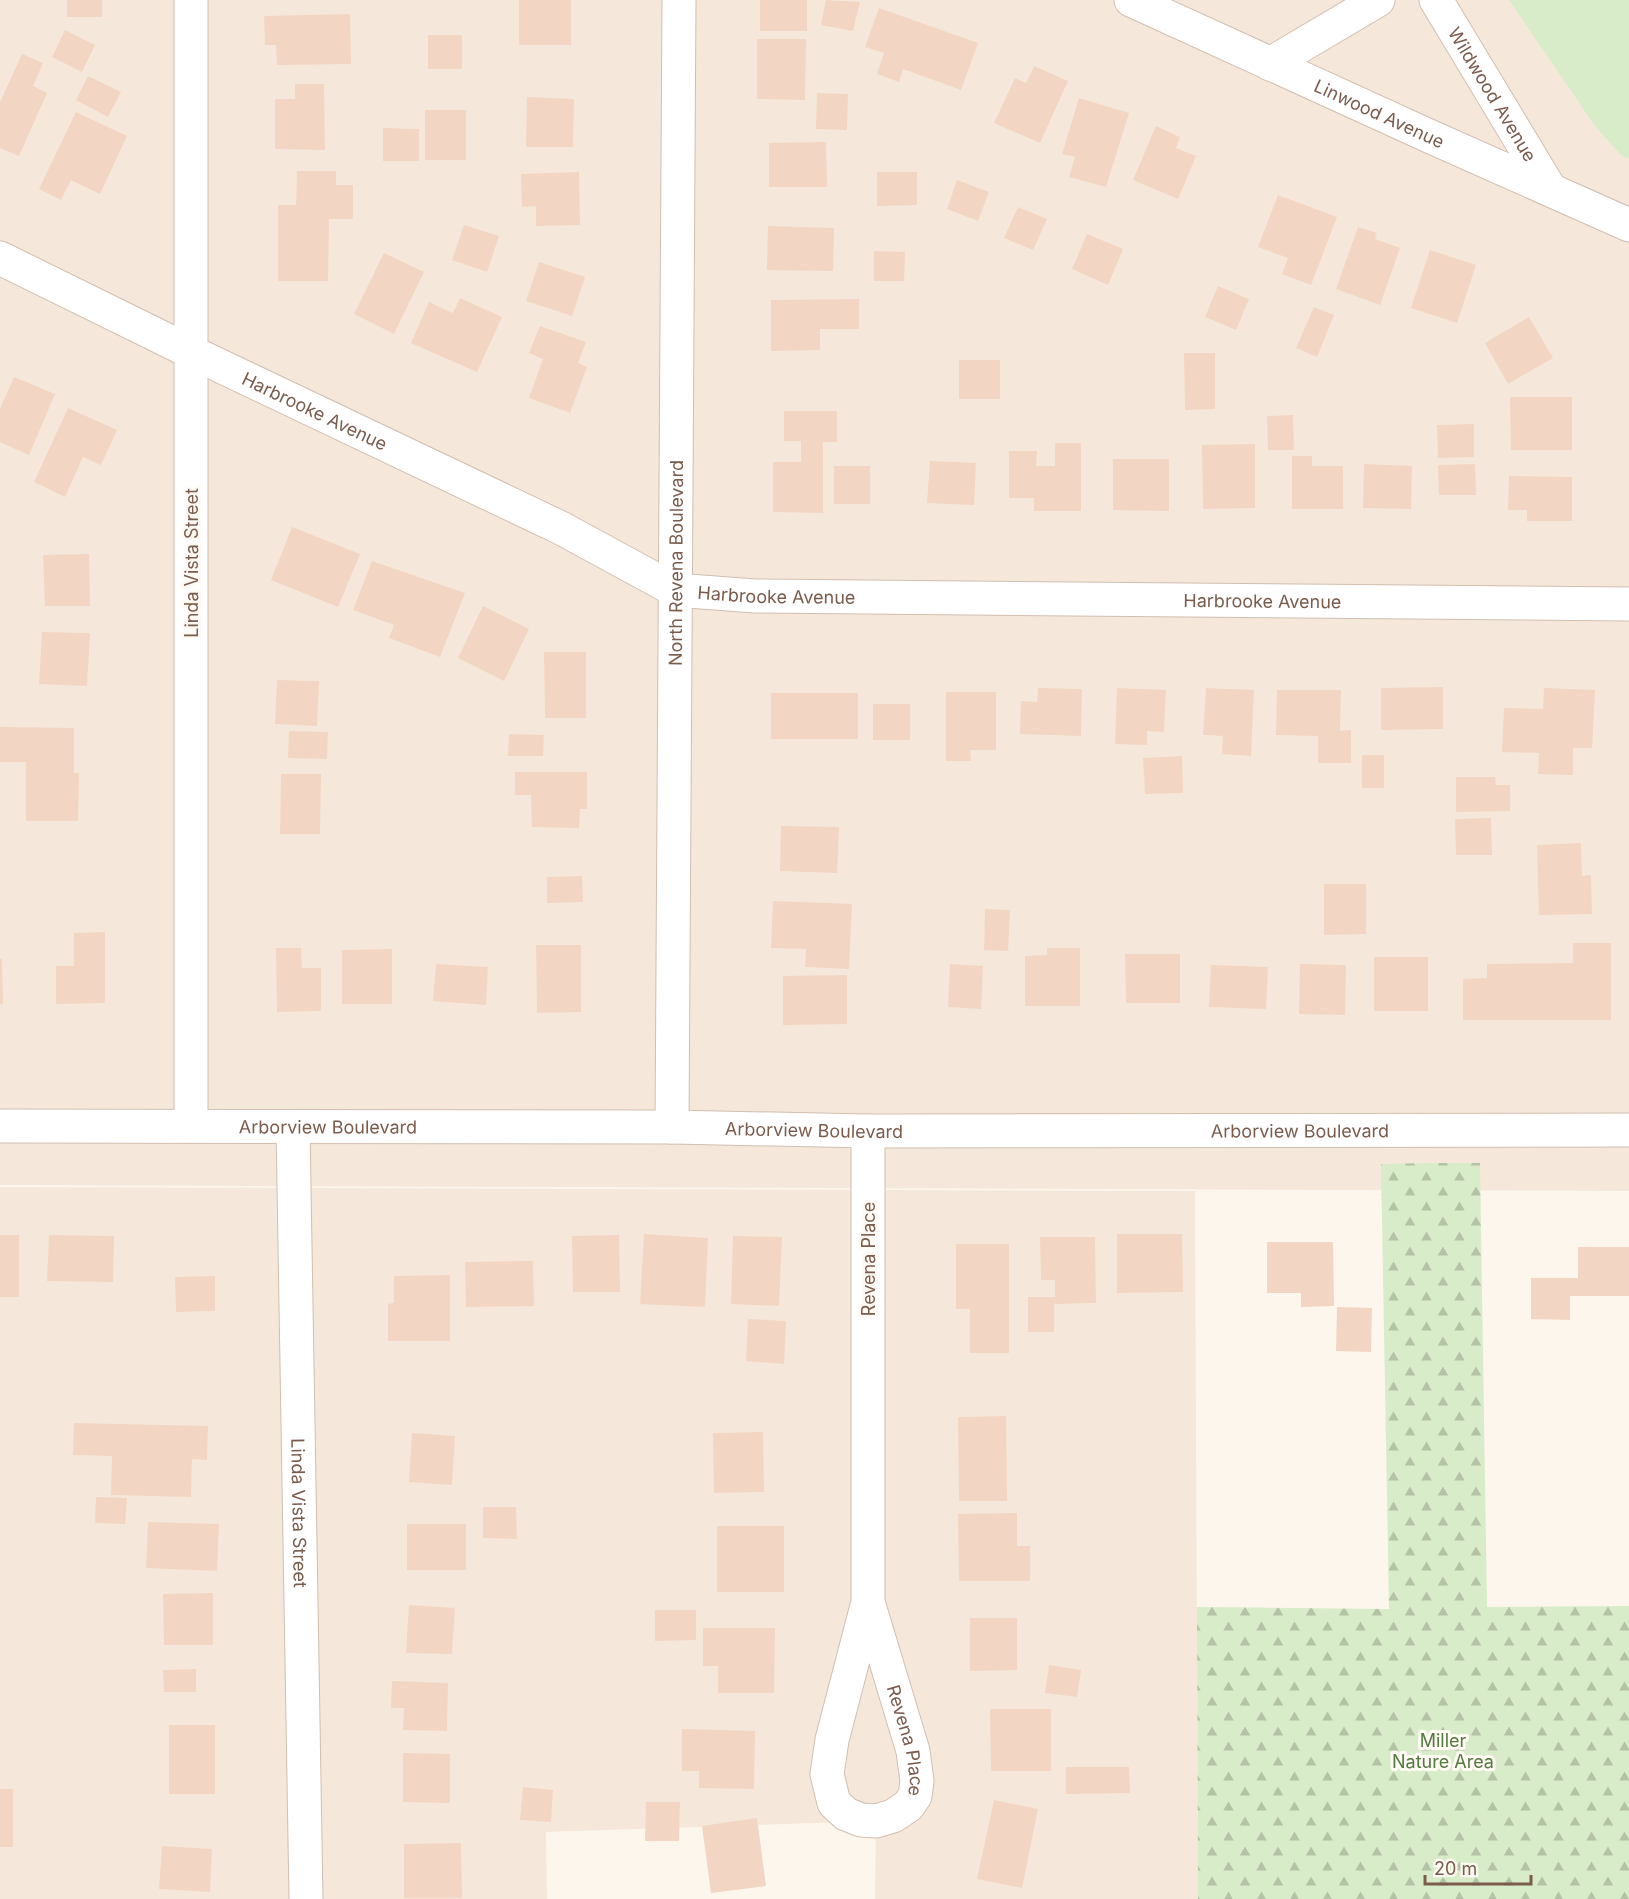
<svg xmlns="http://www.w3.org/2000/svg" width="1629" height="1899" font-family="Inter,sans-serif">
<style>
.residential{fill:#f5e8da}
.green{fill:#d8ecc9}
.forest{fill:url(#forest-firs)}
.building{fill:#f3d5c3}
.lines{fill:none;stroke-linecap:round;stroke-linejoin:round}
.street-casing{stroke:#d1beb0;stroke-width:35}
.street{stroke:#fff;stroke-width:33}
.labels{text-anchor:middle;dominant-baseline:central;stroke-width:6;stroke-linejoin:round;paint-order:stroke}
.street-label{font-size:18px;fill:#7a5c4d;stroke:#fffaf3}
.park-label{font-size:18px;fill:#537a41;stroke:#fffaf3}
</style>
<defs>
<pattern id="forest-firs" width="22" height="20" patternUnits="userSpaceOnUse" patternTransform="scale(1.5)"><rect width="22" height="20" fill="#d8ecc9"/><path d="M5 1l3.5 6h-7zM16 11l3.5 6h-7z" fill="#b4c2a5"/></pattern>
</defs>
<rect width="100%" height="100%" fill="#fdf6ec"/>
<path class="residential" d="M0,0h1629v1191l-1629,-6z
M0,1187l1195,4 3,708h-323l1,-78 -330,11 1,67h-547z"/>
<path class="green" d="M1509,0h120v159l-8,-4 -26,-29z"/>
<path class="forest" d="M1430,1163h50l7,444 142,-1v293h-431l-1,-292 192,2 -8,-445z"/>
<path class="building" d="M67,0h35v17h-35z
M519,0h52v45h-52z
M760,0h47v31h-47z
M826,0l34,2 -7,29 -32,-6z
M879,8l99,35 -17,47 -58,-21 -4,13 -22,-8 7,-21 -19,-6z
M350,14l1,50 -74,1 -1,-20h-11l-1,-29z
M65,30l30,15 -13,27 -30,-15z
M428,35h34v34h-34z
M757,39h49l-1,61 -48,-1z
M22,54l21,9 -10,23 14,7 -28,63 -19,-8v-46z
M1034,66l34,15 -28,62 -46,-20 21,-45 11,5z
M88,76l33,16 -13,25 -32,-17z
M295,84h29l1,66 -50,-1v-50h20z
M817,93l31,1 -1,36 -31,-1z
M527,97l47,2 -1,48h-47z
M1079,98l50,15 -23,74 -37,-10 6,-20 -13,-3z
M425,110h41v50h-41z
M76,112l51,24 -27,58 -29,-14 -10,20 -22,-11z
M1156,126l24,11 -4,11 20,8 -18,43 -45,-19z
M383,128l36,1v32h-36z
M826,142l1,45h-58v-44z
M297,171h39v14h17v34h-24l-1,62h-50v-76h18z
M579,172l1,53 -44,1v-20l-14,1 -1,-33z
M877,172h40v33l-40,1z
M957,180l32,12 -11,29 -31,-12z
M1278,195l59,22 -26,68 -29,-11 6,-16 -30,-11z
M1018,207l29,12 -14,31 -29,-12z
M464,225l35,11 -12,36 -35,-12z
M768,226l66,2 -1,43 -66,-1z
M1358,227l19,6 -2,6 25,9 -20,57 -44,-16z
M1087,234l36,15 -15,36 -36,-16z
M1430,250l46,15 -19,58 -46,-15z
M874,251l31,1 -1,29h-30z
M384,253l40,19 -30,62 -40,-20z
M539,262l46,15 -13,39 -46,-15z
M1218,286l31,13 -13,31 -31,-13z
M460,298l42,19 -25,55 -66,-29 18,-41 24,11z
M859,299v30h-39v21l-49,1v-51z
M1314,307l20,8 -17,42 -21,-9z
M1529,317l24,41 -45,26 -23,-41z
M540,326l46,16 -8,21 9,4 -17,46 -41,-15 14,-39 -14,-6z
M1184,353h31v56l-30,1z
M959,360h41v39h-41z
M14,377l41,17 -26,61 -29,-13v-33z
M1510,397h62v53h-61z
M68,408l49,22 -16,35 -18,-8 -18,40 -31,-15z
M784,411h53v31h-14v71l-50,-1v-50h28v-21h-17z
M1293,415l1,35h-26l-1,-34z
M1474,424v33l-36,1 -1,-33z
M1055,443h26v68h-47v-13h-25v-47h28l-1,15h19z
M1255,444v64l-52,1 -1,-64z
M1292,456h20v10h31v43h-51z
M1113,459h56v52l-56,-1z
M930,461l46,2 -2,42 -47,-2z
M1364,464l48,2 -1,43 -48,-1z
M1475,464l1,31h-37l-1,-30z
M834,466h36v38h-36z
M1509,476l63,1v44h-45v-11h-19z
M292,527l68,27 -22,53 -67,-27z
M89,554l1,52h-45l-2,-51z
M372,561l93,32 -25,64 -51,-19 5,-13 -41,-15z
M483,606l46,23 -25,52 -46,-23z
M42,632l48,1 -3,53 -48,-2z
M544,652h42v66h-41z
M277,680l42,1 -2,45 -42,-2z
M1443,687v42l-62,1v-42z
M1038,688l44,1 -1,47 -61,-2 1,-33 16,1z
M1117,688l49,2 -2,42 -17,-1v14l-32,-1z
M1206,688l48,2 -3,66 -29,-2 1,-18 -20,-1z
M1544,688l51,2 -3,58h-19v27l-35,-1 1,-21 -37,-1 2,-44 39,1z
M1277,690h64l-1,41 11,-1v33h-33v-27l-42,-1z
M946,692h50v58h-26l1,11h-25z
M771,693h87v46h-87z
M873,704h37v36h-37z
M0,727l74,1v45h5l-1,48h-52v-59h-26z
M289,731l39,1 -1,27 -39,-1z
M509,734l35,1 -1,21h-35z
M1362,755h22v33h-22z
M1182,756l1,37 -38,1 -2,-36z
M515,772h72v37h-7l-1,19 -47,-1 -1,-32h-16z
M281,774h40l-1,60h-40z
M1456,777h39l1,8h14v26l-54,1z
M1491,818l1,37h-36l-1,-36z
M781,826l58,1 -2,46 -57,-2z
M1581,843l1,33 9,-1 1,39 -53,1 -2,-70z
M582,876l1,26 -36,1v-26z
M1324,884h42v50l-42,1z
M773,901l79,3 -3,65 -44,-2 1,-18 -35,-1z
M985,909l25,1 -2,41 -24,-1z
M105,932v71l-49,1v-38h18v-33z
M1573,943h38v77h-148v-41l24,-1v-14l86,-1z
M536,945h45v67l-44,1z
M276,948h25l1,20h19v43l-44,1z
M1047,948h33v58h-55v-50l22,-1z
M392,949v55h-50v-54z
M1125,954h55v49h-54z
M1374,957h54v54h-54z
M0,959h2l1,45h-3z
M436,964l52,3 -2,38 -53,-4z
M950,964l33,2 -2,43 -33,-2z
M1300,964l46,1 -1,50 -46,-1z
M1211,965l57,2 -2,42 -57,-2z
M847,975v49l-64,1v-49z
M644,1234l64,4 -3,69 -65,-3z
M1117,1234h65l1,58 -66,1z
M0,1235h19v62h-19z
M49,1235l65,1 -1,46 -66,-1z
M619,1235l1,57h-47l-1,-56z
M733,1236l49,1 -3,69 -48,-2z
M1040,1237h55l1,66 -42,1v28h-26v-35h27v-17h-14z
M1267,1242h66l1,64 -33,1v-14h-34z
M956,1244h53v109h-39v-44h-14z
M1578,1247h51v49h-59v24l-39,-1v-41h47z
M533,1261l1,45 -68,1 -1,-45z
M450,1275v66h-62v-37l6,-1v-27z
M215,1276v35l-39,1 -1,-35z
M1337,1307l35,1 -1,44 -35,-1z
M748,1319l38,2 -2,43 -38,-3z
M1006,1416l1,85h-48l-1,-84z
M74,1423l134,3 -1,34 -15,-1 -1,38 -80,-2 1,-39 -39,-1z
M763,1432l1,60 -50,1 -1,-60z
M412,1433l43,3 -3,49 -43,-3z
M96,1497l31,1 -2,26 -30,-1z
M483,1507h33l1,32 -34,-1z
M1017,1513v33h13v35h-71l-1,-67z
M148,1522l71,2 -2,47 -71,-3z
M407,1524h59v46h-59z
M717,1526h67v66h-67z
M213,1593v52h-49l-1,-51z
M409,1605l46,3 -3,46 -46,-1z
M655,1610h41v30l-41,1z
M970,1618h47v52l-47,1z
M703,1628h72l-1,65h-56v-27h-15z
M1049,1665l32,5 -4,27 -32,-4z
M196,1669v23h-32l-1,-22z
M392,1681l56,2 -1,48 -44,-1 1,-22h-13z
M990,1709h61v62h-60z
M169,1725h46v69h-46z
M682,1729l73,2 -1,58 -55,-1v-17h-17z
M403,1753l47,1v49l-47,-1z
M1066,1767h63l1,26 -64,1z
M523,1787l30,3 -2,32 -31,-2z
M0,1789h13v58h-13z
M994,1800l44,9 -16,79 -45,-9z
M646,1802h34l-1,39h-34z
M757,1818l9,68 -55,7 -9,-67z
M461,1843l1,55h-58v-54z
M162,1846l50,3 -2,43 -51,-3z"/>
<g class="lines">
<defs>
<g id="street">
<path d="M191,0v1126"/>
<path id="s1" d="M1131,0l298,136 200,89"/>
<path id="s2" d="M1436,0l114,189"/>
<path d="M1270,64l108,-64"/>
<path id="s3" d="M0,258l191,94 370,176 114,62 80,6 874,8"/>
<path id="s4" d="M0,1126l672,1 196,4 761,-1"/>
<path id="s5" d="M293,1127l13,772"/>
<path id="s6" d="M672,1127l7,-1127"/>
<path id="s7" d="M868,1602l45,149 4,30 -2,15 -7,10 -15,10 -17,5 -15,-1 -15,-6 -12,-11 -7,-29 5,-34 36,-138v-471"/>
</g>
</defs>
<use href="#street" class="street-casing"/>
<use href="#street" class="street"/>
</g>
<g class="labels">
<g class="street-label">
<text stroke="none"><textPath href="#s2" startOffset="110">Wildwood Avenue</textPath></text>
<text stroke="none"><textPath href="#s1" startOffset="273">Linwood Avenue</textPath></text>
<text stroke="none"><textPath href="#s3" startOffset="350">Harbrooke Avenue</textPath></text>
<text transform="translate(191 563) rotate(-90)">Linda Vista Street</text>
<text stroke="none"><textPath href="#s6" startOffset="564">North Revena Boulevard</textPath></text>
<text stroke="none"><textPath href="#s3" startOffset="854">Harbrooke Avenue</textPath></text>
<text stroke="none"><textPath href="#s3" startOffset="1340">Harbrooke Avenue</textPath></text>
<text stroke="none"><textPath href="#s4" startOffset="328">Arborview Boulevard</textPath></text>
<text stroke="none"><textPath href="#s4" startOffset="814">Arborview Boulevard</textPath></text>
<text stroke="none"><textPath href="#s4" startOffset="1300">Arborview Boulevard</textPath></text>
<text transform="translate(868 1259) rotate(-90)">Revena Place</text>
<text stroke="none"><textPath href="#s5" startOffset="386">Linda Vista Street</textPath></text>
<text stroke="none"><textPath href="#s7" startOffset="144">Revena Place</textPath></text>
</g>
<g class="park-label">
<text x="1443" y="1740">Miller<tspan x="1443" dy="21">Nature Area</tspan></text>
</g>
</g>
<path d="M1425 1875v9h106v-9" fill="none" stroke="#7a5c4d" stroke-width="3"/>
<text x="1434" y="1875" font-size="18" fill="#7a5c4d" stroke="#fffaf3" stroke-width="4.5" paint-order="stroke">20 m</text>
</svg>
